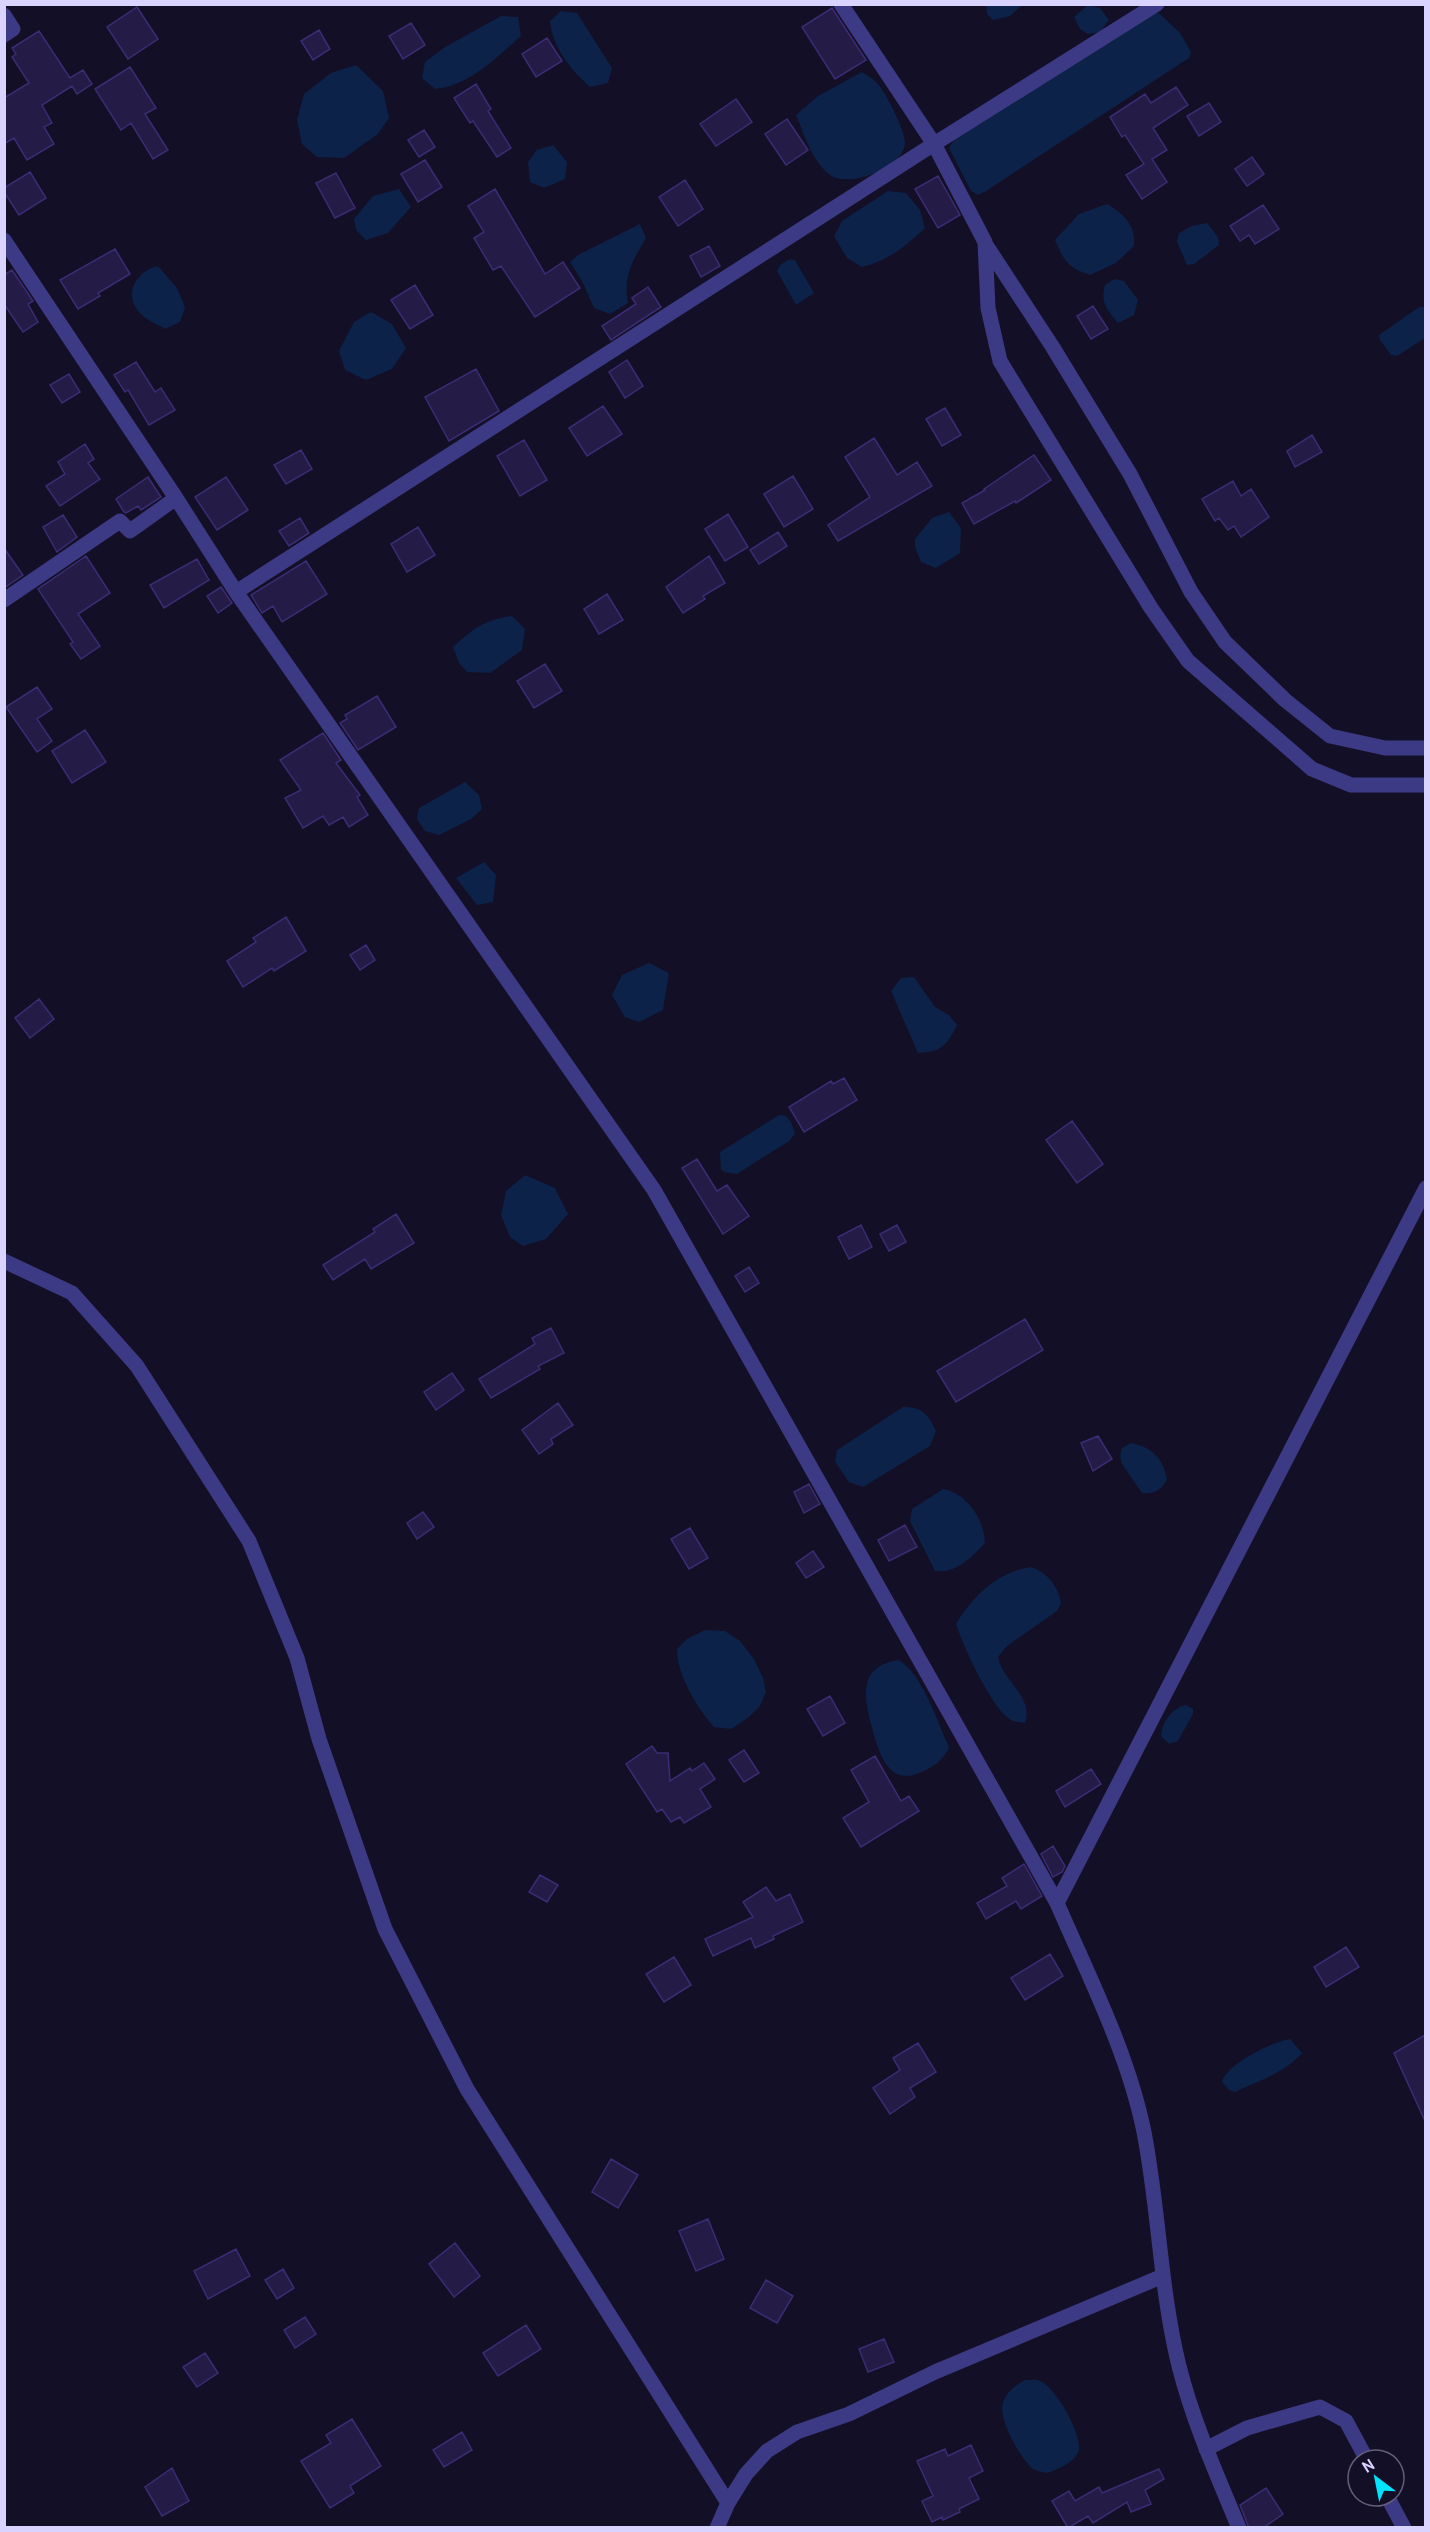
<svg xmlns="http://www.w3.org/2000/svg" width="1430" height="2532" font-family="'PT Sans',sans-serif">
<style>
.water{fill:#0c2248}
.building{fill:#241b47;stroke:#3b2d73;stroke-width:1.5}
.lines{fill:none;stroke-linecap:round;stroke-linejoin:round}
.minor{stroke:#3d3a85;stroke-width:15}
</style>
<rect width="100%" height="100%" fill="#130f26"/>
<path class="water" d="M986,5v-1l36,1 -12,11 -17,4 -6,-6z
M1088,5l12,3 9,12 -9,12 -12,2 -8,-5 -6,-12z
M561,11l16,2 35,55 -4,15 -18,4c-19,-17 -38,-40 -40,-66z
M1159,13l21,20 11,19 -2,6 -203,133 -8,4 -7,-4 -22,-43 7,-12 196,-122z
M501,16l17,1 3,19c-25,22 -52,50 -86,53l-13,-11 3,-16 20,-15z
M356,65l27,26 6,27 -11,16 -34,24 -27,-1 -15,-13 -5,-24 7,-26 27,-21z
M862,72c5,3 11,7 15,11 9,10 27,45 28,59 1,25 -57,47 -75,33 -19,-15 -25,-39 -34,-60l22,-19z
M553,145l14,17 -2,17 -21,9 -14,-6 -2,-20 9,-12z
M399,189l12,18 -23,26 -22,7 -10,-10 -2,-11 19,-23z
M888,191l18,2 14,17 5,18c-20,19 -36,32 -63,39l-15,-9 -13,-22 8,-15z
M1107,204c17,10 29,21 27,42l-18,17 -26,12c-22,-7 -26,-14 -35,-35l24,-26z
M1207,223l11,14 1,8 -25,19 -7,1 -10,-23 2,-9 13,-7z
M640,224l6,14c-14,24 -23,38 -18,65l-18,11 -16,-6 -12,-27 -12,-19 8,-7z
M788,260h7l19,33 -18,12 -19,-34 3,-6z
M158,266l19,22 8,19 -5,15 -15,7c-8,-5 -21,-10 -27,-18 -15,-18 0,-41 20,-45z
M1114,279l10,2 14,19 -4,15 -16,8c-11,-13 -18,-21 -13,-38z
M1419,307h6v31l-28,18 -6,-1 -11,-15 -1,-5z
M371,312l21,12 14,24 -14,21 -26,11 -21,-10 -6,-19 15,-29z
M949,512l12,16 -1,25 -24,15 -15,-6 -6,-15v-8l17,-21z
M512,616l13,13 -3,21 -32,23 -23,-1 -8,-9 -6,-16c21,-19 31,-27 59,-31z
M465,782l14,13 3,14 -11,10 -32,16 -14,-4 -8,-12 2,-11z
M484,862l12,13 -3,27 -16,3 -21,-27z
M649,963l20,10 -6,37 -24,12 -14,-5 -13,-22 10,-20z
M914,977l21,30 14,8 8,10c-10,21 -16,27 -39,28l-27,-62 10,-13z
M779,1115l7,1 5,6 4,12 -6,7 -52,33 -13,-2 -3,-3 -1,-17z
M525,1175l30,13 13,26 -22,25 -23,7 -13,-9 -9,-22 5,-24z
M903,1407c20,0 25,7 33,24l-6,15 -67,41 -14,-5 -14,-20 2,-12z
M1131,1443c21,4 33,16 36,37 -7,11 -12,14 -25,13l-20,-29 -2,-8 2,-8z
M943,1489c24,4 41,30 42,54 -13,14 -29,31 -50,28l-25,-50 2,-12z
M1031,1567c17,6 27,19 30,36l-4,8 -50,35 -9,11c5,25 36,39 27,66 -4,-1 -10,-1 -14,-3 -19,-11 -48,-74 -55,-96 17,-28 41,-52 75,-57z
M705,1630l20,1 15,10 14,18 9,19 3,14 -6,14 -11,11 -18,12 -17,-2c-16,-17 -38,-54 -37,-78l10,-10z
M899,1660c24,15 38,61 50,87 -4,11 -13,18 -23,23 -9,4 -20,9 -31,3 -13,-8 -19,-31 -23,-45 -8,-30 -15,-62 27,-68z
M1186,1705l7,4v5l-15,27 -9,3 -8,-8c1,-14 11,-28 25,-31z
M1290,2039l12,14c-17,20 -44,28 -67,39l-6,-2 -7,-8c3,-17 51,-41 68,-43z
M1025,2380c4,0 11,-1 15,1 15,5 45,57 38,72 -6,11 -20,16 -31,20 -4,-1 -10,-2 -14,-4 -12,-9 -36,-52 -30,-66 4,-12 12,-17 22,-23z"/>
<path class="building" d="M137,7l21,32 -30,20 -21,-32z
M832,8l34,52 -31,19 -33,-52z
M411,23l14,22 -22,14 -14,-23z
M319,30l11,19 -17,11 -12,-19z
M39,31l31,47 13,-8 9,14 -15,10 -5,-8 -30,19 10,18 -8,4 10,17 -27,16 -13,-22 -10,6v-46l25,-15 -17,-26 4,-3 -4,-6z
M547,38l15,23 -26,16 -14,-23z
M130,67l26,41 -11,6 23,36 -15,9 -22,-36 -10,7 -26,-41z
M476,84l15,25 -3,2 23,37 -14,9 -24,-36 -3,2 -16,-25z
M1176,87l12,18 -35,23 14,22 -15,9 15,23 -25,17 -16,-24 18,-11 -19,-29 -3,2 -12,-20 35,-23 6,9z
M736,99l16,23 -36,24 -16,-22z
M1209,103l12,19 -22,14 -12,-20z
M787,119l21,31 -22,15 -21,-31z
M424,130l11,17 -16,10 -11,-17z
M1252,157l12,17 -17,12 -12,-17z
M425,160l17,27 -24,15 -17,-28z
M30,172l16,26 -27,17 -15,-23v-4z
M336,173l19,35 -20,10 -19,-35z
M938,176l22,39 -22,13 -23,-39z
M685,180l18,29 -25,17 -19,-29z
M495,189l50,85 18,-12 17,26 -45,29 -34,-51 -8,4 -19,-32 10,-6 -16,-26z
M1263,205l16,24 -24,15 -6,-9 -9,6 -10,-15z
M709,246l11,20 -19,11 -11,-21z
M115,249l15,25 -32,19 2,3 -22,13 -18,-29z
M12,270l21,31 -5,3 10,18 -15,10 -19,-28v-29z
M415,285l18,30 -23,14 -19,-29z
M648,287l13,20 -50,33 -9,-14 34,-22 -4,-6z
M1093,306l15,23 -17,10 -14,-23z
M627,360l16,26 -18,12 -16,-26z
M136,362l19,30 6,-4 14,22 -26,15 -21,-35 -3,2 -11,-17z
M476,369l23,42 -50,30 -24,-44z
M69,374l11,18 -18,11 -12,-18z
M603,406l19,28 -35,22 -18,-28z
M945,408l16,27 -19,11 -16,-27z
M1312,435l10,17 -27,15 -8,-16z
M874,438l23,37 20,-13 15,24 -94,55 -10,-16 42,-28 -25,-40z
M524,440l23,40 -27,16 -23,-40z
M85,444l9,15 -6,4 12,16 -40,27 -14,-20 19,-12 -7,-12z
M301,450l11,19 -26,15 -12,-19z
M1034,455l17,25 -35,23 -1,-2 -41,23 -12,-21 23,-13 -1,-1z
M793,476l20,33 -29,18 -20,-33z
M148,477l13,20 -20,13 -3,-4 -12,7 -2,-1 -8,-13z
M226,477l22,33 -31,20 -22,-33z
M1233,481l8,15 10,-7 18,28 -28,20 -7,-11 -6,4 -9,-12 -4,3 -13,-22z
M728,514l20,33 -23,14 -20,-32z
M63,515l14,22 -20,15 -14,-25z
M300,518l9,15 -20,13 -10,-15z
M418,527l17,28 -28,17 -16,-28z
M778,532l9,14 -28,18 -9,-14z
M4,548l19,27 -19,13z
M86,556l24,37 -32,21 22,32 -19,13 -11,-15 3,-2 -35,-53z
M709,556l16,27 -22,13 2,3 -22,14 -17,-26z
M197,559l12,21 -45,28 -14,-23z
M306,561l21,33 -45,28 -9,-16 -11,7 -11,-18z
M221,587l11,16 -14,10 -11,-17z
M607,594l16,26 -24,14 -15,-25z
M545,664l17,27 -28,17 -17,-27z
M37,687l15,22 -15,10 15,22 -15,11 -31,-45z
M377,696l19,31 -38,23 -18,-27 7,-4 -2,-4z
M85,730l21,32 -34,21 -20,-32z
M323,733l18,27 -5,3 24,32 -3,2 11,18 -19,12 -6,-10 -14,8 -6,-9 -20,12 -18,-30 16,-8 -21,-30z
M286,917l20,34 -32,20 -2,-3 -29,19 -16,-26 29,-19 -3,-4z
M366,945l9,15 -15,10 -10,-15z
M39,999l15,20 -24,19 -15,-20z
M844,1078l13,22 -53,32 -15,-25 42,-26 2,3z
M1072,1121l31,43 -26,19 -31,-43z
M697,1159l20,32 10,-6 22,31 -26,18 -41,-66z
M396,1214l18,29 -43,26 -6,-10 -32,21 -10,-15 52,-33 -2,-3z
M861,1225l11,22 -23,12 -11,-22z
M897,1225l9,17 -17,9 -9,-17z
M749,1267l10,16 -14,9 -10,-16z
M1025,1319l18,31 -87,52 -19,-31z
M551,1328l13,25 -26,13 2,3 -49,29 -12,-19 56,-35 -3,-6z
M452,1373l12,17 -28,20 -12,-18z
M558,1403l15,22 -22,14 2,5 -14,10 -17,-24z
M1098,1436l14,23 -19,12 -12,-28z
M809,1484l11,20 -16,9 -10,-21z
M423,1512l11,15 -17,12 -10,-16z
M905,1525l12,22 -28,14 -11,-21z
M690,1528l18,30 -19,11 -18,-30z
M813,1551l11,16 -18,11 -10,-15z
M830,1696l15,27 -22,13 -16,-27z
M652,1746l5,7h11l2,28 20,-13 2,3 12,-8 11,16 -15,10 11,18 -27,16 -4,-6 -9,5 -9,-13 -5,3 -31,-48z
M744,1750l15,23 -15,9 -15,-22z
M875,1756l26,45 8,-5 10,15 -58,36 -18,-29 26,-16 -18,-32z
M1091,1769l10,15 -36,23 -9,-16z
M1053,1846l12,20 -3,6 -9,5 -12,-23z
M1024,1864l18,32 -21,13 -5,-8 -30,18 -9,-16 30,-17 -5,-8z
M540,1875l18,10 -11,17 -18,-10z
M766,1887l10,14 14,-7 13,28 -30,14 1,3 -19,9 -4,-10 -38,18 -8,-17 48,-22 -10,-15z
M1346,1947l13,20 -33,20 -12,-20z
M1050,1954l13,22 -38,24 -14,-22z
M674,1957l17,28 -27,17 -18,-28z
M1425,2035v86l-31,-68z
M918,2043l18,29 -26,16 5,9 -25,17 -17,-26 27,-18 -7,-12z
M611,2159l27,16 -20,33 -26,-16z
M708,2219l16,40 -28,12 -17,-40z
M455,2243l25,33 -26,21 -25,-33z
M236,2249l14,27 -42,23 -14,-28z
M283,2269l11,19 -17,11 -12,-19z
M766,2280l27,16 -16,27 -27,-15z
M305,2317l11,17 -21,14 -11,-18z
M526,2325l15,24 -43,27 -15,-23z
M884,2339l10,23 -26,10 -9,-23z
M205,2353l13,20 -21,14 -14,-20z
M352,2419l29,47 -31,20 4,7 -24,15 -29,-47 30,-18 -5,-8z
M462,2432l10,18 -28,17 -11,-17z
M971,2445l12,26 -14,7 10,21 -20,10 1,3 -17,8 -1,-3 -10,5 -10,-21 11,-5 -16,-35 28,-12 3,7z
M172,2468l17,33 -27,15 -17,-29z
M1159,2469l5,10 -19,11 6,14 -20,8 -4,-10 -34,21 -5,-7 -20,12 -16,-27 17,-10 6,10 24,-14 3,6z
M1266,2488l17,26 -20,14h-14l-9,-23z"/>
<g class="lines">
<path class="minor" d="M841,4l93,140 51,98 3,66 12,53 151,247 37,53 124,108 39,16h75
M4,15l9,14 -9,6
M4,240l172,258 60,94 418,598 403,713c32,74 71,150 87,229 15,77 16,157 35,234 14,56 38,109 60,162
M986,245l66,101 78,128 61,118 34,50 60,58 45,36 55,12h41
M236,592l698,-448 223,-140
M4,600l116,-79 10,10 46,-33
M4,1261l68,32 65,73 112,175 48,117 22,81 66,190 82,160 261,414
M1057,1903l369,-715
M1206,2449l41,-21 73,-21 26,14 21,39
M1387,2496l17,32
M717,2528l11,-25 18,-29 21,-23 30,-19 52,-18 86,-42 228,-96"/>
</g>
<rect width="1430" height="2532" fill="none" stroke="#d9d4ff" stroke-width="12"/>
<g transform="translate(1376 2478) rotate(328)"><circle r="28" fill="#130f26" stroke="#625e7d" stroke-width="1.5"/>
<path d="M0-4.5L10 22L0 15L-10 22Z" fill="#00e5ff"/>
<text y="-9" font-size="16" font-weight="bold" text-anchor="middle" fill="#d9d4ff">N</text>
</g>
</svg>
